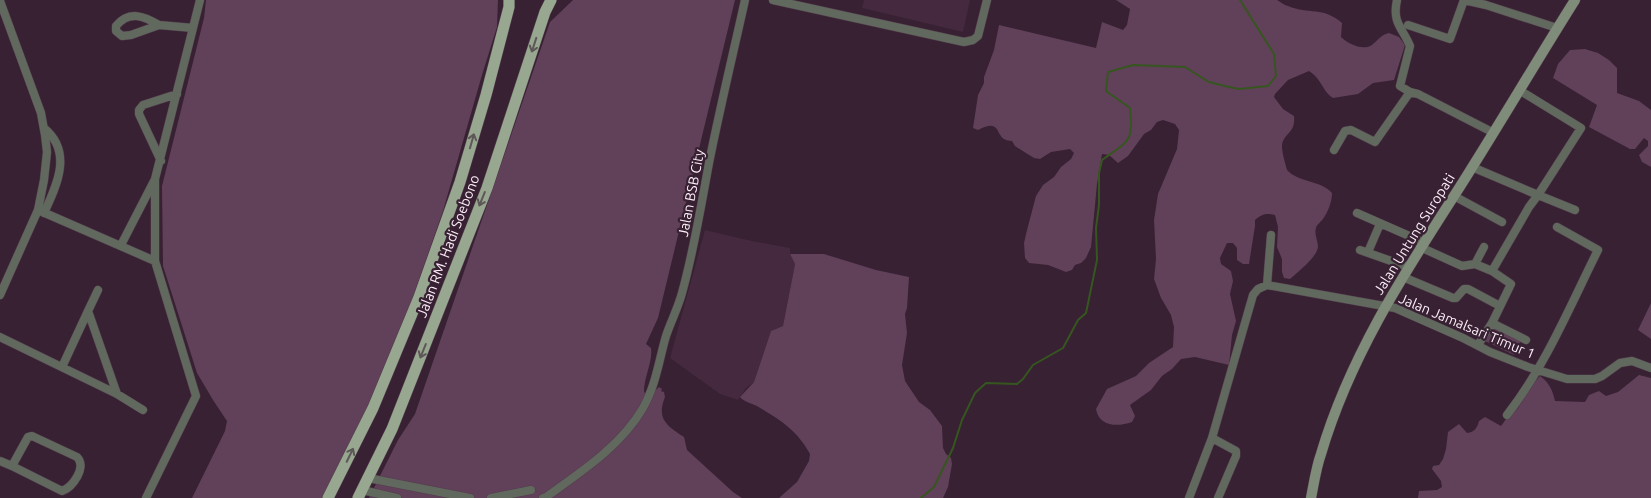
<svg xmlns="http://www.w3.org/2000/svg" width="1651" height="498" font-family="Ubuntu,sans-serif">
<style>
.built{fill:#45293e}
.green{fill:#614059}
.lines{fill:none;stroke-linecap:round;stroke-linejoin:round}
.stream{stroke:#365620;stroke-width:2}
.street-casing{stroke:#533e4e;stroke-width:9}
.secondary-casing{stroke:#533e4e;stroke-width:11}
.primary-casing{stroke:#533e4e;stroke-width:12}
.street{stroke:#61685d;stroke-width:8}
.secondary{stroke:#808c7a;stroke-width:10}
.primary{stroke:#98a790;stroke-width:11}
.oneway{stroke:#5e5758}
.labels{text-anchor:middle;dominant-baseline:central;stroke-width:4.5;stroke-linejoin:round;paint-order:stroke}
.street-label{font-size:14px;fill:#fdeef9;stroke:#372132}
</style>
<rect width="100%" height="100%" fill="#372132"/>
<path class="built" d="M864,0h106l-7,32 -101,-24z
M705,230l47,11 38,7v6l5,10 -12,62 -12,5 -17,51 -8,6 -8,12 -18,-6 -50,-36z"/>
<path class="green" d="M206,0h292l-1,27 -15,48 -39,136 -31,89 -45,109 -42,89h-133l33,-67 2,-10 -14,-21 -16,-27 -34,-107 -1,-80 42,-168z
M573,0h162l-77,318 -12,26 5,4c2,14 -7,28 -7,44l5,4 10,-9 3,2 -1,2 3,1 1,5c-9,22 2,29 19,40l3,13 46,42 9,6h-373l29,-58 17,-26 135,-392z
M1116,0h161c4,2 7,5 11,6 21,9 35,0 54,17l-1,14c7,7 24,15 32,7 6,-5 8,-9 16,-11l10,4 6,8 -11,35 -21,3 -15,11 -25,4c-12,-8 -10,-18 -24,-27l-21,9 -13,14 -1,3 9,12 11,7c2,18 -11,17 -12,30 0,7 3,16 5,24 12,13 34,10 45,23 0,9 -4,19 -9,26 -2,3 -6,5 -7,9 -2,7 2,12 2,19 -1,10 -20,25 -28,32l-6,-1 -2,-6v-13l-5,-12 1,-20 -3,-12c-9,-2 -13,-1 -20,5v6l-6,38h-6l-6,-4v-12l-4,-5h-6l-7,15 1,6 10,7 2,10 -3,13 6,27 -4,14 -3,30 -34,-8 -14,2 -9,10 -10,7 -11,14 -21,15 5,11 -3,6c-14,5 -33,5 -36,-13l11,-20 29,-13 13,-13 24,-16 1,-20 -3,-12 -10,-17 -7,-19 2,-20 -2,-39 4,-26 19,-45 2,-19 -4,-6 -12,-4 -6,2 -6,8 -7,4 -16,22 -10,7 -9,-8 -7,-1 -5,30 -6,63 -5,11 -5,5 -6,2 -3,5 -6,2 -18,-7 -19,-2 -4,-5 -1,-15 3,-13 9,-34 7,-11 11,-8 7,-10 10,-8 3,-6 -4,-4 -19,3 -11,7 -6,-1 -19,-12 -3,-5c-20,0 -7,-25 -34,-11l-5,-2 5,-33 6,-12v-6l10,-27 5,-25 97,23 6,-26 21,8 4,-5 3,-16z
M1585,49l13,4 11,7 8,8v25l22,8 12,9v57l-9,-5 -3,-7 9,-9v-5l-4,-3 -9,11h-5l-41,-22 8,-22 -44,-27 5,-14 12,-14z
M790,254h34l52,16 33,7 -2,31 -2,6 2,19 -5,32 3,16 14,21 11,8 12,16 1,22 3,6 5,4 1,6 -4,23 -5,11h-164l18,-16 12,-21 1,-7c-14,-25 -29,-33 -53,-48 -6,-3 -13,-4 -17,-9l14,-15 17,-51 12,-5 12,-62z
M1651,303v36l-13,-9z
M1493,327l28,13 -7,15 -29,-14z
M1639,375l12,3v120h-233l1,-7 18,-1 5,-3 -1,-6 -9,-12 1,-3 6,-1 4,-6 3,-10 2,-17 11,-8 8,9c8,-1 10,-5 12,-12l6,-4 16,9 8,-11 9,-7 13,-22 9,-10c9,6 13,15 15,25l30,1 4,-7 10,-4 7,5 12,-4z"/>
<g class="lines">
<path class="stream" d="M921,498l13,-11 19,-39 9,-28 13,-27 11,-10 31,1 6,-5 10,-14 30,-17 15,-28 8,-7 11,-53 -1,-32 3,-23v-32l3,-13c26,-19 32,-17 28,-52l-24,-17 2,-19 25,-7 52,2 24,15 20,5 10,2 29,-3 8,-10 -2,-22 -34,-54"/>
<defs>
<path id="street" d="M773,0l191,42 9,-2 5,-4 9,-36
M1397,0c-5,23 5,27 13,46l-10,40 10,6
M1464,0l22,5 71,23
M0,1l41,112 4,22 2,17 -3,28 -6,30 -38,85
M159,25c-15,-9 -30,-15 -43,1v5l6,5 9,-1 28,-10 34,3
M1408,25l42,14 14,-39
M1519,90l62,38 -43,67 37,15
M1334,150l11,-19 6,-1 24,12 35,-50 8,2 74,38
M161,161l-22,-47v-4l4,-5 34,-11
M1472,167l66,28 -9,12 -37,64 19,13 -19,39 -14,22
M1454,196l48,26
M38,210l117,51
M44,213c13,-28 29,-61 0,-85
M1357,213l66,29
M121,245l33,-64
M1420,247l42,19 13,-2 17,7
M1360,250l48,17
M1368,252l12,-28
M1475,264l9,-17
M1403,277l50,21h3l8,-9h4l32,17
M1267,285l4,-50
M98,290l-10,21 29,83
M1492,323l34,17
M0,337l117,57 26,16
M62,367l26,-56
M1507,415c39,-50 63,-109 91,-165l-41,-23
M32,436l45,21c10,10 -4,30 -15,34l-50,-25 16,-29z
M1212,438l24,13v5l-18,42
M0,461l12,5
M368,478l102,20
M362,490l35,8
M146,498l50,-102 -41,-135v-82l45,-179
M491,498l40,-8
M543,498l3,-1c35,-25 75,-51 97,-89 13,-23 16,-48 23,-72 5,-15 12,-28 16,-43 12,-43 19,-87 27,-130 11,-55 24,-109 36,-163
M1189,498l23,-60 41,-143 5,-6 9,-4 128,23 68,30 27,14 38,15 39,12h28l7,-3 18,-13 12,-2 19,7"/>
<path id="secondary" d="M1311,498c3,-15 5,-30 10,-44 28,-95 80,-176 133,-258 41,-64 80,-131 121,-196"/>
<path id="primary" d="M328,498l45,-90 46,-111 41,-115 26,-87 23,-88v-7
M358,498l34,-69 95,-241 58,-176 6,-12"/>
</defs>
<use href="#street" class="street-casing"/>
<use href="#secondary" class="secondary-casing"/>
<use href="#primary" class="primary-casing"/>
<use href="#street" class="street"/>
<use href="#secondary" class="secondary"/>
<use href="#primary" class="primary"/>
</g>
<defs><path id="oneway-shaft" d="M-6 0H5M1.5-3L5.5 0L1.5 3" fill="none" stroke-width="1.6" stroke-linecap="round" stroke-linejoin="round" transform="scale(1.25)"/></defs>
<g class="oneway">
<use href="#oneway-shaft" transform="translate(534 45) rotate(108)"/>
<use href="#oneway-shaft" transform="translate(472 141) rotate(-74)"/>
<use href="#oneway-shaft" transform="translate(482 199) rotate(112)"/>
<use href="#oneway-shaft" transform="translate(423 351) rotate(112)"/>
<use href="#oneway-shaft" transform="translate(350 455) rotate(-64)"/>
</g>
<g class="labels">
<g class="street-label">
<text transform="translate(691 193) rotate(-79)">Jalan BSB City</text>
<text transform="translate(1414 234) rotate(-58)">Jalan Untung Suropati</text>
<text transform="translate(448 246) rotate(-69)">Jalan RM. Hadi Soebono</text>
<text transform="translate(1467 326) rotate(23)">Jalan Jamalsari Timur 1</text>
</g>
</g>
</svg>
